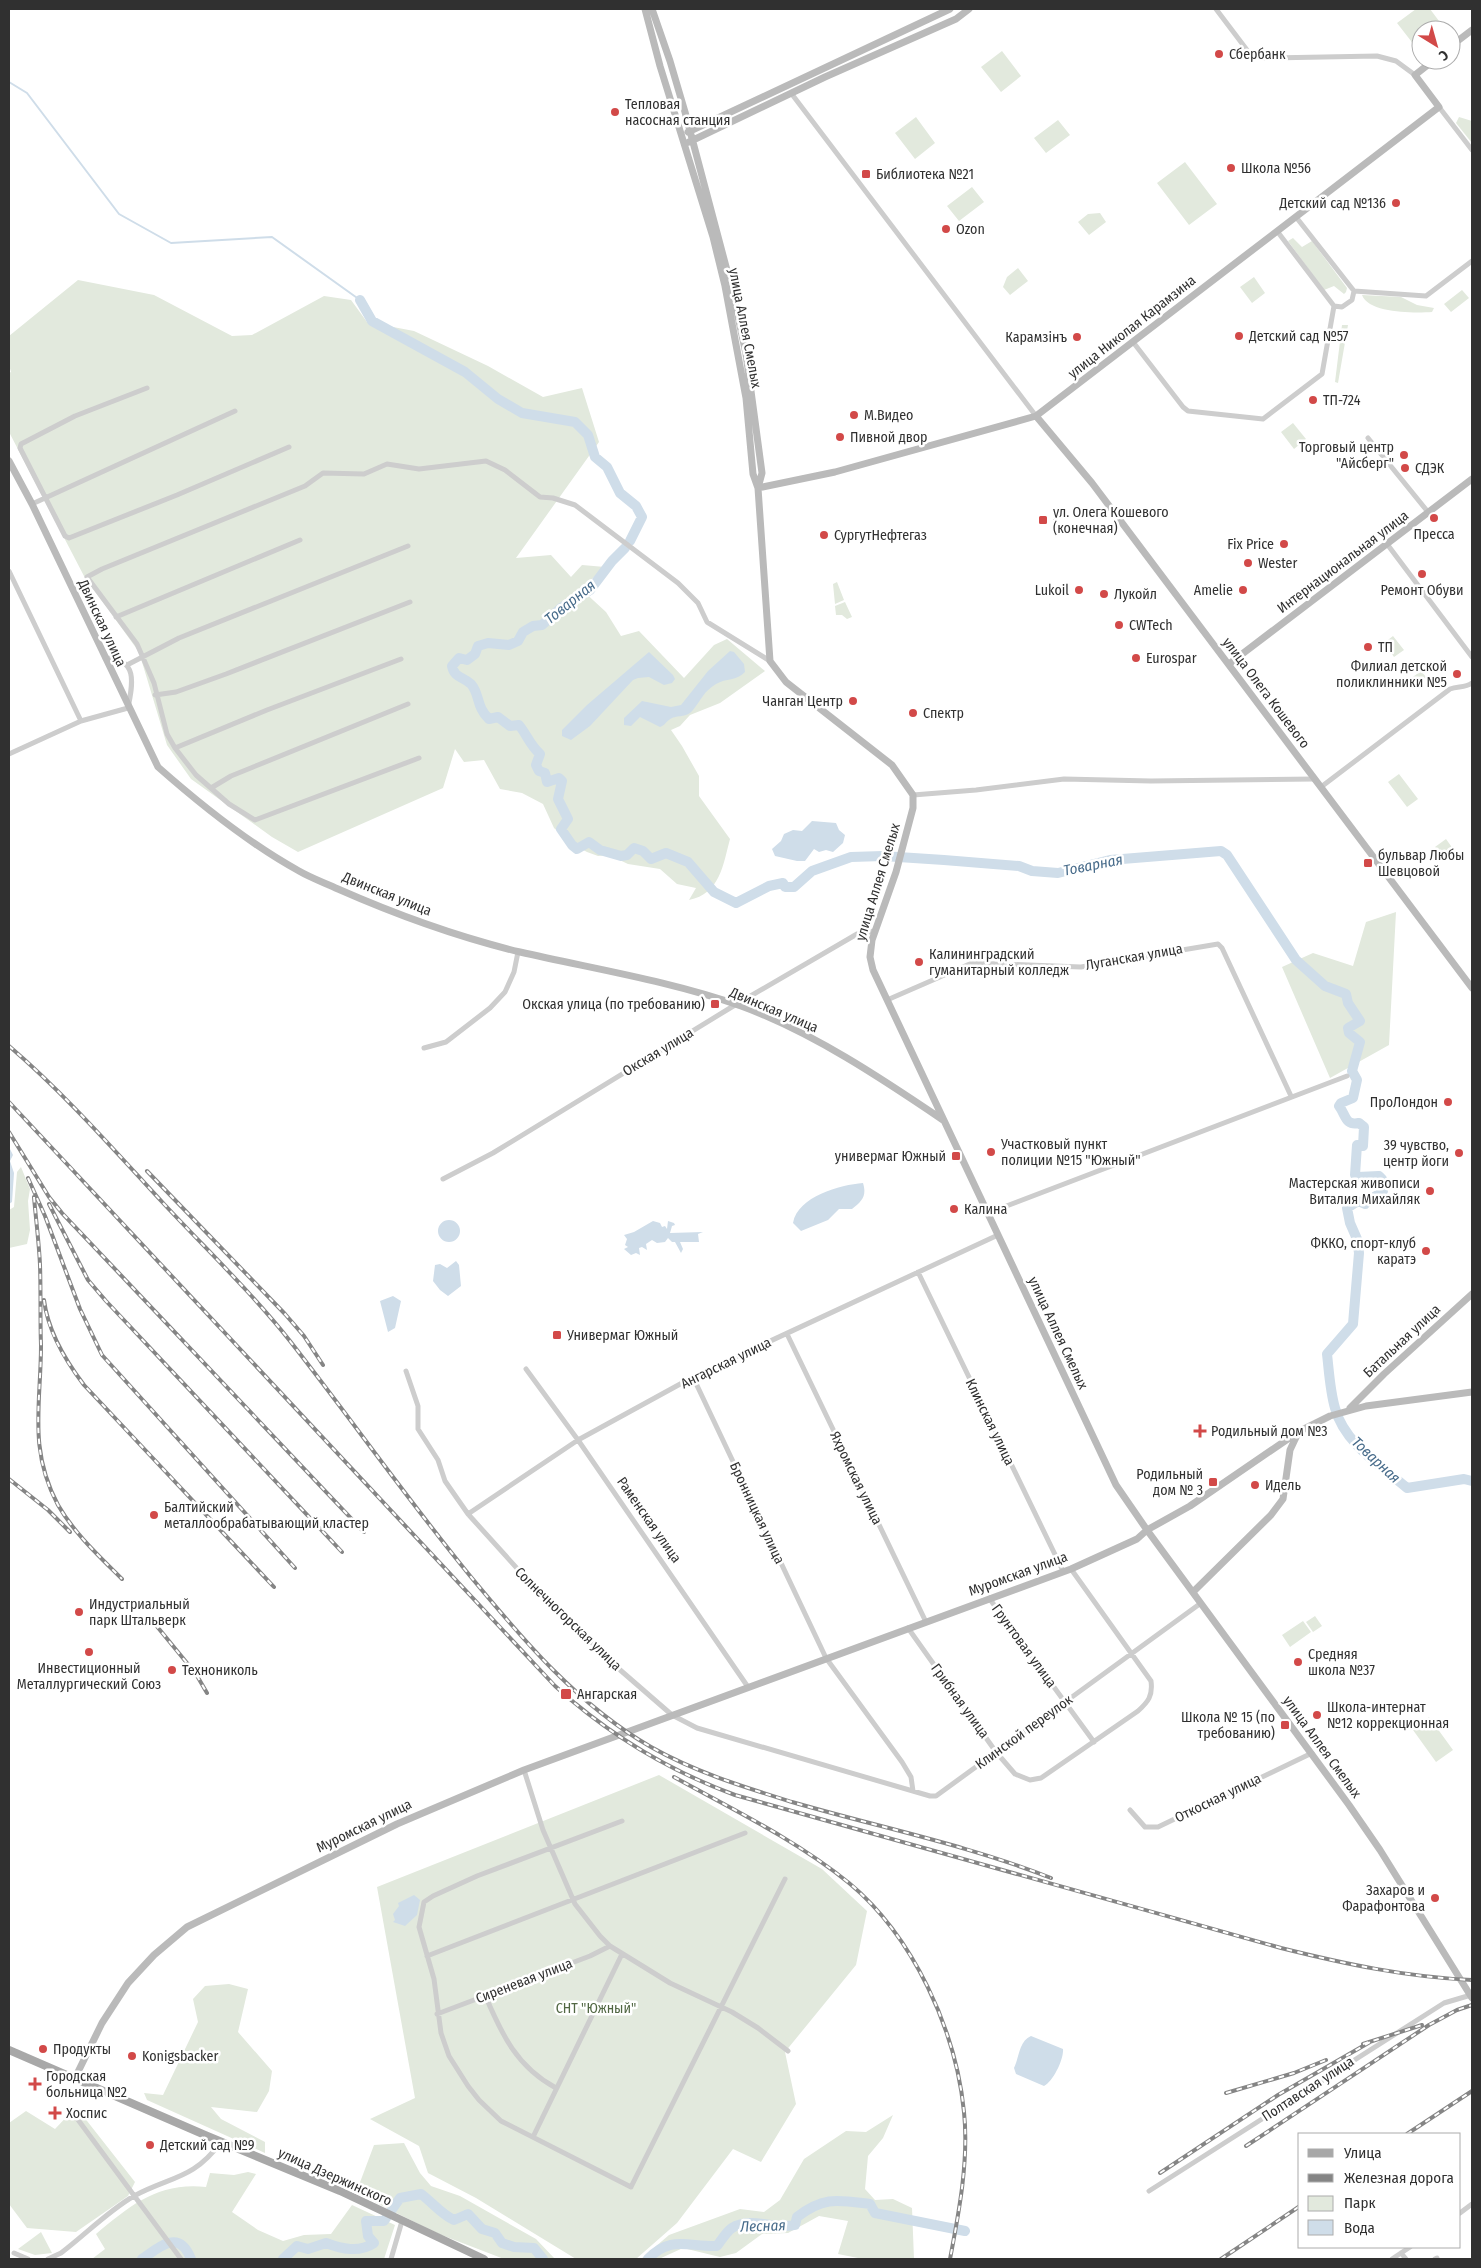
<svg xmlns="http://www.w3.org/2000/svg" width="1481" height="2268" font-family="'Fira Sans Condensed',sans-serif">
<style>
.green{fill:#e2e9dd}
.water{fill:#cfdde9}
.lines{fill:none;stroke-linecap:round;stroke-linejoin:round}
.stream{stroke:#cfdde9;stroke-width:2}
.river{stroke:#cfdde9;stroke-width:10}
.street{stroke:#cdcdcd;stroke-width:5}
.secondary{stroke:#bababa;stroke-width:7}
.primary{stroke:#a8a8a8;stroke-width:8}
.rail-casing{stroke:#858585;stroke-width:4}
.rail{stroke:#fff;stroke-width:2;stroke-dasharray:5.5;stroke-linecap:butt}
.poi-dot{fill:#d24948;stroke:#fff;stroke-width:2}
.labels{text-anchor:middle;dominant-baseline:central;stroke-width:5;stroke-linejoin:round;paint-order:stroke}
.poi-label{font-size:14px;fill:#303030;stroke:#fff;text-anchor:start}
.street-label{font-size:14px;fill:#303030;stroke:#fff}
.park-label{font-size:14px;fill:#516743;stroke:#fff}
.water-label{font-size:15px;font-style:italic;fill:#476b8a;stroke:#fff}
</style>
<rect width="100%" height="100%" fill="#fff"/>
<path class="green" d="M1416,9h14l15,20 -24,1v18l-3,2 -21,-27z
M1002,51l19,25 -20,16 -20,-25z
M916,117l19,26 -20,16 -20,-26z
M1459,117l13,4v22l-16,-20z
M1058,120l12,15 -24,18 -12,-15z
M1185,162l32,42 -28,21 -32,-42z
M972,187l12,15 -25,19 -12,-15z
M1100,213l6,9 -17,13 -11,-13 10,-8z
M1293,238l9,9 10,-6 35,47 -1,4 -2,2 -10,-8 -10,4 -36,-49z
M1018,268l10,13 -18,14 -7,-8 4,-10z
M1254,277l11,16 -13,10 -12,-16z
M78,280l76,15 78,41 20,-1 72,-39 27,4 16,22 47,9 74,35 55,31 39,-9 17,54 -83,116 35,-3 20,22 11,-12 23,2 -24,22 25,23 15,24 18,-5 45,47 30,-33 13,-6 38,32 -45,32 -30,12 -10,11 -9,4 11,16 17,30v20l31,43c-7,26 -10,55 -41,61l7,-12 -19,-4 -17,-15 -32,-5 -19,-9 -11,1 -11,-4 -15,-8 -18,-16 -11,-24 -21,-11 -22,-4 -16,-29 -20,2 -9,-13 -12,39 -145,64 -26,-15 -81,-58 -24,-34 -28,-93 -55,-76 -75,-144v-59l2,-1 -2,-7v-29z
M1462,290l7,8 -18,14 -7,-8z
M1362,295l39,2 16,8 17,3 -2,4c-16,1 -63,2 -70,-17z
M1342,325h6l-10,58 -3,-1z
M1293,423l13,16 -12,10 -13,-17z
M837,582l7,18 -9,4 -2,-20z
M845,602l7,15 -5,2 -5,-4h-6l-1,-9z
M1393,636l11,14 -10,7 -10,-14z
M1421,671l5,6 -15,11 -5,-6z
M1399,774l19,25 -11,8 -19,-25z
M1446,839l10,14 -10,8 -11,-14z
M1396,912l-7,133 -59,33 -48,-111 31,-14 40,13 13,-44z
M21,1167l9,22 -2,12 2,29 -3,14 -18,4v-38l5,-3 3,-35z
M1315,1616l7,10 -9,6 -7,-10z
M1303,1621l8,11 -21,15 -8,-12z
M1429,1717l24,33 -17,12 -23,-32z
M659,1775l163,94 45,42 -11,54 -71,87 11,52 -35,58 -28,-13 -56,74 -41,36h-60l-100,-61 -48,-25 -9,-27 -49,-27 45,-21 -38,-211z
M229,1984l19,5 -10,43 34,39 -3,20 -12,21 -46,-5 10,12 44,23v11l-118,-53 -3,-7 19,2 35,-73 -5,-23 12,-13z
M74,2109l6,3 55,70 -7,14 -52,36 -49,-4 -18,-24v-81l17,-12 29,18z
M893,2115l-10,23 -15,18 -3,33 10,11 18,-1 19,9 2,51h-51l-25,-5 10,-33 -29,-5 -31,17 -26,1 -26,19 -16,4 -37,-9 -24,11h-18l28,-24 71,-26 24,3 16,-12 24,-41 42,-28 20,1z
M404,2143l16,30 11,13 29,10 76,43 19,20h-51l-65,-25 -83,-41 18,-48z
M248,2172l8,2 -24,38 26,18 25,11 21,-6 27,-1 21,-29 43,20 -11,34h-292l13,-10 -9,-15c35,-29 62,-52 110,-47l4,-14 24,2z
M41,2232l11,21 -17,2 -17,-6z"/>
<path class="water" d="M730,651l4,1 10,12 1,8c-8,9 -19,6 -29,12 -13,8 -14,15 -23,26 -7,9 -17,4 -24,10 -4,3 -4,5 -9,7l-20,-10 -9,9 -7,-1v-7l18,-17 29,6 10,-2 27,-34z
M649,652l24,23 2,4 -3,4 -8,2 -15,-8 -11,1 -5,2 -43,46 -19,14 -9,-4v-6l25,-25z
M812,821l24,2 3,7 6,5 -2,8 -10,9 -7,-2 -7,2 -5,-3 -9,12h-8l-22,-5 -3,-7 9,-8 3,-7 9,-4 9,1z
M9,1147l4,8 -3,6 4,12 -2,29 -3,2z
M863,1183c4,13 -1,18 -11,26h-13l-11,11 -27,11 -8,-8c5,-27 47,-38 70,-40z
M438 1231a11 11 0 1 1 22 0a11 11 0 1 1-22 0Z
M653,1221l7,2 2,4 3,-1 2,3 1,-8 6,2 1,2 -3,1 -2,7 33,-1 -5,2 1,8h-19l3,7 -2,4 -6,-11h-3l-4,-4 -3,4 -8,1 -5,-3 -6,4 1,6 -5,-3 -3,1 1,7 -4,-2 -5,2 -7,-6 4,-2 -3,-2 2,-6 -3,-4 10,-3z
M456,1261l3,4 2,21 -13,10 -8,-6 -7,-9 2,-16 5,-1 7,4z
M393,1296l8,5 -6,27 -7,4 -8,-31z
M414,1895l6,5 -3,15 -12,11 -12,-4 2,-2 -2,-6 6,-8 -1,-3z
M1031,2036l32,13c1,10 -10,33 -19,37l-28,-12 -2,-6c5,-10 5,-27 17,-32z"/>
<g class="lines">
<path class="stream" d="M9,82l18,11 92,121 52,29 101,-6 88,63"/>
<path class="river" d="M360,300l12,21 93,51 33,27 24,14 53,9 13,13 7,22 12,10 13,26 16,13 6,11 -12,24
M625,548l-13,13 -22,29 -29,18 -19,17 -9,1 -10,6 -5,9 -9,4 -21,-2 -10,3 -3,8 -8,6 -8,-2 -7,8c2,12 12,11 19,18 9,10 5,23 18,35l9,-2 12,9 9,-1c8,10 11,20 21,29l-4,11 3,6 6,2 2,9 12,-4 3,3 -4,18 10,20 -7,10 11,16 5,4 12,-7 11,8 21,6 6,-1 7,-7 9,3 8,8 15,-6 22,9 26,30 22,11 33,-17 14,-3 2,4h9l18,-16 39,-14 32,-1 61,4 75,6 13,5 26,2 52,-13 111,-9 6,4 69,105 29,26 21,8 2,9 12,18 -12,7 1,5 11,9 -8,29 5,9 -4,18 -12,5 -2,3c7,9 6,20 20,17l5,4 -1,19 -6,-1 -2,30 3,2 21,-1 3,3 -2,9 3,3c-6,6 -13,6 -18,13l-7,-3 -11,7 3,15 7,16 2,14 -6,71 -26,30c2,17 3,37 8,54 9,35 46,58 72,80l57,-9 8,2
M142,2259c19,-13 37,-30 49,0
M283,2259l14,-13 11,3 18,-6c16,6 33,10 48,0l-6,-7 -2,-15h18l16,-23 21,-4c12,9 20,20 33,26l14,-6 14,15 13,4 7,10 12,4 20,1 9,11
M648,2259c22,-24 40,-12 69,-13 4,-5 9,-14 15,-18 19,-12 44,2 63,-3l2,-8c27,-21 41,-17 73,-13l5,9 90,18"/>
<path class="street" d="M1216,9l34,45 14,4 113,-2 19,5 19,14
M791,93l245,323
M1439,107l33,43
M1296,217l58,74
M1277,231l57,75
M1133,342l50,65 5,4 75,8 59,-45 12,-68 8,1 10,-7 2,-9 72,5 46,-35
M147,388l-72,28 -54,28 -1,4 45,88 4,2 108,-43 112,-48
M1368,438l60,74
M32,504l203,-93
M1387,544l85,113
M9,571l72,150
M116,617l184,-77
M127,665l52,-27 229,-92
M155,695l21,-3 50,-18 184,-72
M175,748l92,-38 134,-51
M9,754l72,-33 47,-13c5,-25 10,-50 -23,-50
M419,758l-164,62 -26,-16 -33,-29 -21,-27 -8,-14 -13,-51 -17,-39 -50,-67 15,-8 203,-83 18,-13 41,1 23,-10 32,5 67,-8 19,9 35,27 13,1 22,7 103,78 20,20 9,19 63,39
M1321,787l129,-98c8,-3 15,-1 22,-6
M211,788l20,-12 177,-72
M913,795l63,-5 88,-11 87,2 164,-2
M887,1000l85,-37 109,4 137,-23 4,4 69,148
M424,1048l22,-6 44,-34 15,-16 9,-20 4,-20
M443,1179l50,-26 242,-148 122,-71 17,-3
M988,1213l359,-137
M918,1272l145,299
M787,1334l139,288
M526,1369l52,71 170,247
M406,1371l12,35v23l20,31 7,21 23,33 64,71 87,84 53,46 25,13 233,68h6l265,-193
M693,1377l133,281 76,104 9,15 2,14
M468,1514l110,-74 115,-63 305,-142
M989,1598l105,144
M908,1628l88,124 19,22 15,6 11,-2 97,-67c10,-9 15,-15 13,-30l-80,-112
M524,1770l19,60 32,74 25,32 10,10 60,37 62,29 26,16 30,23
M1130,1810l15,17h13l154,-74
M622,1821l-145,55 -44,20 -9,6 -5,25 15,52 7,54 8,23 19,30 11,14 22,21 130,66 154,-308
M427,1956l318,-123
M485,1995c17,40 32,72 71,93
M437,2014l153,-58 20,-10
M73,2113l108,146
M533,2137l89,-183
M1149,2191l295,-188 27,-8
M1460,2213l12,-9
M14,2253l14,6
M1401,2253l5,6
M48,2259l13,-6c24,-18 47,-42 73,-57 37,-20 59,-16 87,-54
M391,2259l11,-38
M1392,2259l18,-12
M1435,2259l2,-1"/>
<path class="secondary" d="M645,9l15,57 53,171 12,49 21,112 7,76 5,14 12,173 16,21 106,83 21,30v13l-17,64 -24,68 -2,17 3,13 243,515 31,45 202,275 31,45 92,148
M652,9l18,52 15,51 48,181 13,61 16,119 -4,15
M1451,46l21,-16
M688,132l262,-123
M689,142l136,-65 131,-58 13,-10
M1036,416l56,67 380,505
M9,461l23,43 126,263c43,38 90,76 141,104 12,7 26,12 39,18 59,26 120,48 182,63 74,17 150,29 221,54 71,26 140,72 202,114
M758,488l77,-16 201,-56 403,-309 -24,-32 19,-15
M1229,664l243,-185
M1350,1408l34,-34 88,-80
M1193,1592l78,-77 12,-16 7,-49 8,-17
M75,2078l27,-55 26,-40 26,-28 33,-28 210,-103 127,-54 547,-201 66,-30 10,-9 43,-24 108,-74 32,-16 36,-10 106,-14"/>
<path class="primary" d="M9,2050l196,85 135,56 144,68"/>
<defs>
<path id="rail" d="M9,1046c56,48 105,104 155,158 42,45 88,89 126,137 61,78 118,159 181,236 53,64 107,128 180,170 44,25 93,40 141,55 86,25 176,43 259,76
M9,1102l546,584c53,48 112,84 180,109l546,153c64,16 125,29 191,32
M9,1132l40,65 13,16 302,319
M147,1171l138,143 19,22 19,29
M28,1178l17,38 35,93 22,46 193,213
M34,1197c2,23 5,46 6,68 1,27 0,54 1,80 0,59 -13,104 17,160 16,28 41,51 64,74
M49,1204l39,76 18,21 236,251
M44,1300c4,32 21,60 40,85l190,202
M9,1479l39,31 22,22
M155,1624l41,50 11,19
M674,1777c60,33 122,63 175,106 64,53 107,147 115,229 5,48 -5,100 -14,147
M1363,2044l59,-19
M1226,2093l68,-20 32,-13
M1407,2134l65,-43
M1246,2146l183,-121 28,-15 15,-5
M1160,2173l118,-78 92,-53
M1221,2259l79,-53"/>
</defs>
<use href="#rail" class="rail-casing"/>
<use href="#rail" class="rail"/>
</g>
<g class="poi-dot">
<circle cx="1219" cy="54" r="5"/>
<circle cx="615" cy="112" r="5"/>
<circle cx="1231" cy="168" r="5"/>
<rect x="861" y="169" width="10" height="10" rx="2.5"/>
<circle cx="1396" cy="203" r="5"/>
<circle cx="946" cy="229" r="5"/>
<circle cx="1239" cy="336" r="5"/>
<circle cx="1077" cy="337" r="5"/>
<circle cx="1313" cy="400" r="5"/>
<circle cx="854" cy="415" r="5"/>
<circle cx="840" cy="437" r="5"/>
<circle cx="1404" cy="455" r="5"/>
<circle cx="1405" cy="468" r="5"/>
<circle cx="1434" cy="518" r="5"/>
<rect x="1038" y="515" width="10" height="10" rx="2.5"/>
<circle cx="824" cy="535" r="5"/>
<circle cx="1284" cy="544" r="5"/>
<circle cx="1248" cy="563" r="5"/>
<circle cx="1422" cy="574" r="5"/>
<circle cx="1079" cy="590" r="5"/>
<circle cx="1243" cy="590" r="5"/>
<circle cx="1104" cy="594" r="5"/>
<circle cx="1119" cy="625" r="5"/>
<circle cx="1368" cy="647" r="5"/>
<circle cx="1136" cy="658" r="5"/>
<circle cx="1457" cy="674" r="5"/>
<circle cx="853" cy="701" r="5"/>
<circle cx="913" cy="713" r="5"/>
<rect x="1363" y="858" width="10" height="10" rx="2.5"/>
<circle cx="919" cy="962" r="5"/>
<rect x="710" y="999" width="10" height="10" rx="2.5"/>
<circle cx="1448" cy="1102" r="5"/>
<circle cx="991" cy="1152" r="5"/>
<circle cx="1459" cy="1153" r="5"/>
<rect x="951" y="1151" width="10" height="10" rx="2.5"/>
<circle cx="1430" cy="1191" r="5"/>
<circle cx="954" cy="1209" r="5"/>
<circle cx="1426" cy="1251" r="5"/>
<rect x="552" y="1330" width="10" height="10" rx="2.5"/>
<path d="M1197.5 1423.5h5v5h5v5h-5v5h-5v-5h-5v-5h5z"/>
<rect x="1208" y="1477" width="10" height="10" rx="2.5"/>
<circle cx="1255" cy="1485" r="5"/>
<circle cx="154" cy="1515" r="5"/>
<circle cx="79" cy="1612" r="5"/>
<circle cx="89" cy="1652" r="5"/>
<circle cx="1298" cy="1662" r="5"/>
<circle cx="172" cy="1670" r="5"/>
<rect x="560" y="1688" width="12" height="12" rx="2.5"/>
<circle cx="1317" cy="1715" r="5"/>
<rect x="1280" y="1720" width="10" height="10" rx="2.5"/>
<circle cx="1435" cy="1898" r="5"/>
<circle cx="43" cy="2049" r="5"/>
<circle cx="132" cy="2056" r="5"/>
<path d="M32.5 2076.5h5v5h5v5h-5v5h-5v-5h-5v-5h5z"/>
<path d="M52.5 2105.5h5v5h5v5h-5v5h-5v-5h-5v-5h5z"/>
<circle cx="150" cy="2145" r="5"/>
</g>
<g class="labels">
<g class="poi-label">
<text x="1229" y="54">Сбербанк</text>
<text x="625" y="104">Тепловая<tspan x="625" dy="16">насосная станция</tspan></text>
<text x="1241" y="168">Школа №56</text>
<text x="876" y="174">Библиотека №21</text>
<text x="1386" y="203" text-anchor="end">Детский сад №136</text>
<text x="956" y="229">Ozon</text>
<text x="1249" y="336">Детский сад №57</text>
<text x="1067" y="337" text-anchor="end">Карамзiнъ</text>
<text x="1323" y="400">ТП-724</text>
<text x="864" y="415">M.Видео</text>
<text x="850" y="437">Пивной двор</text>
<text x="1394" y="447" text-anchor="end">Торговый центр<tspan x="1394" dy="16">"Айсберг"</tspan></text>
<text x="1415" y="468">СДЭК</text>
<text x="1053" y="512">ул. Олега Кошевого<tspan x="1053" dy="16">(конечная)</tspan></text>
<text x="1434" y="534" text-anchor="middle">Пресса</text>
<text x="834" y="535">СургутНефтегаз</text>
<text x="1274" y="544" text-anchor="end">Fix Price</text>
<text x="1258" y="563">Wester</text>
<text x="1069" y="590" text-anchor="end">Lukoil</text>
<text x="1233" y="590" text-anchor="end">Amelie</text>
<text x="1422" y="590" text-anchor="middle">Ремонт Обуви</text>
<text x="1114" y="594">Лукойл</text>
<text x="1129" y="625">CWTech</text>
<text x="1378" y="647">ТП</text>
<text x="1146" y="658">Eurospar</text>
<text x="1447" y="666" text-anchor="end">Филиал детской<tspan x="1447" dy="16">поликлинники №5</tspan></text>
<text x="843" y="701" text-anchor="end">Чанган Центр</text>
<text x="923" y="713">Спектр</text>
<text x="1378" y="855">бульвар Любы<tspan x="1378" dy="16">Шевцовой</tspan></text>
<text x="929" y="954">Калининградский<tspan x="929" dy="16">гуманитарный колледж</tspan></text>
<text x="705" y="1004" text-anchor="end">Окская улица (по требованию)</text>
<text x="1438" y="1102" text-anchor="end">ПроЛондон</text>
<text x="1001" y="1144">Участковый пункт<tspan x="1001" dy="16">полиции №15 "Южный"</tspan></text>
<text x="1449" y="1145" text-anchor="end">39 чувство,<tspan x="1449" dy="16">центр йоги</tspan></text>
<text x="946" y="1156" text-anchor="end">универмаг Южный</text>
<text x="1420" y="1183" text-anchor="end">Мастерская живописи<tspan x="1420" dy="16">Виталия Михайляк</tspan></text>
<text x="964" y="1209">Калина</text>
<text x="1416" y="1243" text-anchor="end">ФККО, спорт-клуб<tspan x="1416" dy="16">каратэ</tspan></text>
<text x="567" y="1335">Универмаг Южный</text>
<text x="1211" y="1431">Родильный дом №3</text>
<text x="1203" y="1474" text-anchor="end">Родильный<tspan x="1203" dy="16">дом № 3</tspan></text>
<text x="1265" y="1485">Идель</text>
<text x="164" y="1507">Балтийский<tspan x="164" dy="16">металлообрабатывающий кластер</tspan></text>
<text x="89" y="1604">Индустриальный<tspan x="89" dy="16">парк Штальверк</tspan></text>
<text x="1308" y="1654">Средняя<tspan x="1308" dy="16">школа №37</tspan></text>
<text x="89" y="1668" text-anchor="middle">Инвестиционный<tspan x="89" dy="16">Металлургический Союз</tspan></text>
<text x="182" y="1670">Технониколь</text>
<text x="577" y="1694">Ангарская</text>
<text x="1327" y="1707">Школа-интернат<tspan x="1327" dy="16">№12 коррекционная</tspan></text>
<text x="1275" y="1717" text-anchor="end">Школа № 15 (по<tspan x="1275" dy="16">требованию)</tspan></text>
<text x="1425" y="1890" text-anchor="end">Захаров и<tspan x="1425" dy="16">Фарафонтова</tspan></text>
<text x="53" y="2049">Продукты</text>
<text x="142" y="2056">Konigsbacker</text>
<text x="46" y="2076">Городская<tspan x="46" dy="16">больница №2</tspan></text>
<text x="66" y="2113">Хоспис</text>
<text x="160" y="2145">Детский сад №9</text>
</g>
<g class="street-label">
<text transform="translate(1132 327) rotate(-38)">улица Николая Карамзина</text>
<text transform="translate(745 328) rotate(79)">улица Аллея Смелых</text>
<text transform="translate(1343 562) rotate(-37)">Интернациональная улица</text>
<text transform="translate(102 623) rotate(65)">Двинская улица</text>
<text transform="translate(1266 693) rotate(53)">улица Олега Кошевого</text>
<text transform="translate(878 882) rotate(-73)">улица Аллея Смелых</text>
<text transform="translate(387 894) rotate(22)">Двинская улица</text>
<text transform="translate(1134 957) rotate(-10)">Луганская улица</text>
<text transform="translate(774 1010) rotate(23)">Двинская улица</text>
<text transform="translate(658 1052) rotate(-31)">Окская улица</text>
<text transform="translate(1058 1333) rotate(65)">улица Аллея Смелых</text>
<text transform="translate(1402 1341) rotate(-43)">Батальная улица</text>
<text transform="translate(726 1363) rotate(-26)">Ангарская улица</text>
<text transform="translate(990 1422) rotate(64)">Клинская улица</text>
<text transform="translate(856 1478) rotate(64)">Яхромская улица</text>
<text transform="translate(757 1513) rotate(65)">Бронницкая улица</text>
<text transform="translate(649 1520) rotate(55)">Раменская улица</text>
<text transform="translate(1018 1574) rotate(-20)">Муромская улица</text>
<text transform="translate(568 1619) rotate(44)">Солнечногорская улица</text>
<text transform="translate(1024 1646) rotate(54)">Грунтовая улица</text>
<text transform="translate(960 1701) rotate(54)">Грибная улица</text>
<text transform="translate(1024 1732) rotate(-36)">Клинской переулок</text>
<text transform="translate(1322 1747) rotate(54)">улица Аллея Смелых</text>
<text transform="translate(1218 1798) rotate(-26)">Откосная улица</text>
<text transform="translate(364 1826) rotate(-26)">Муромская улица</text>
<text transform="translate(524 1981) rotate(-21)">Сиреневая улица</text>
<text transform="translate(1308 2089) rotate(-33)">Полтавская улица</text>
<text transform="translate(335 2177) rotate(24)">улица Дзержинского</text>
</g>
<g class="park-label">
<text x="596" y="2008">СНТ "Южный"</text>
</g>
<g class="water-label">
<text transform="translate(570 602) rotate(-39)">Товарная</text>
<text transform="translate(1093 865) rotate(-11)">Товарная</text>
<text transform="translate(1376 1460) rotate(43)">Товарная</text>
<text transform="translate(763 2226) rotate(-2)">Лесная</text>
</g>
</g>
<rect width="1481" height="2268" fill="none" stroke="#303030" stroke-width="20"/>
<rect x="1298" y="2133" width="162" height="115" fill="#ffffff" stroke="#acacac"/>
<rect x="1308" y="2149" width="25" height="8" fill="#a8a8a8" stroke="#acacac"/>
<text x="1344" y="2158" font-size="15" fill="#303030">Улица</text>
<rect x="1308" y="2174" width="25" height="8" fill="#858585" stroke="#acacac"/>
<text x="1344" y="2183" font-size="15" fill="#303030">Железная дорога</text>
<rect x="1308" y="2196" width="25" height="15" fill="#e2e9dd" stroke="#acacac"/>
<text x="1344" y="2208" font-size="15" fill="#303030">Парк</text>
<rect x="1308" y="2220" width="25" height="15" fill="#cfdde9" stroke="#acacac"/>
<text x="1344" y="2233" font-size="15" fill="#303030">Вода</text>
<g transform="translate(1436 45) rotate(143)"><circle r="24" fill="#ffffff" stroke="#acacac"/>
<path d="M0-4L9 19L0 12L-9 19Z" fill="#d24948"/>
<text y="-8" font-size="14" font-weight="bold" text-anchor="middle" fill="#303030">С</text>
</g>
</svg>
